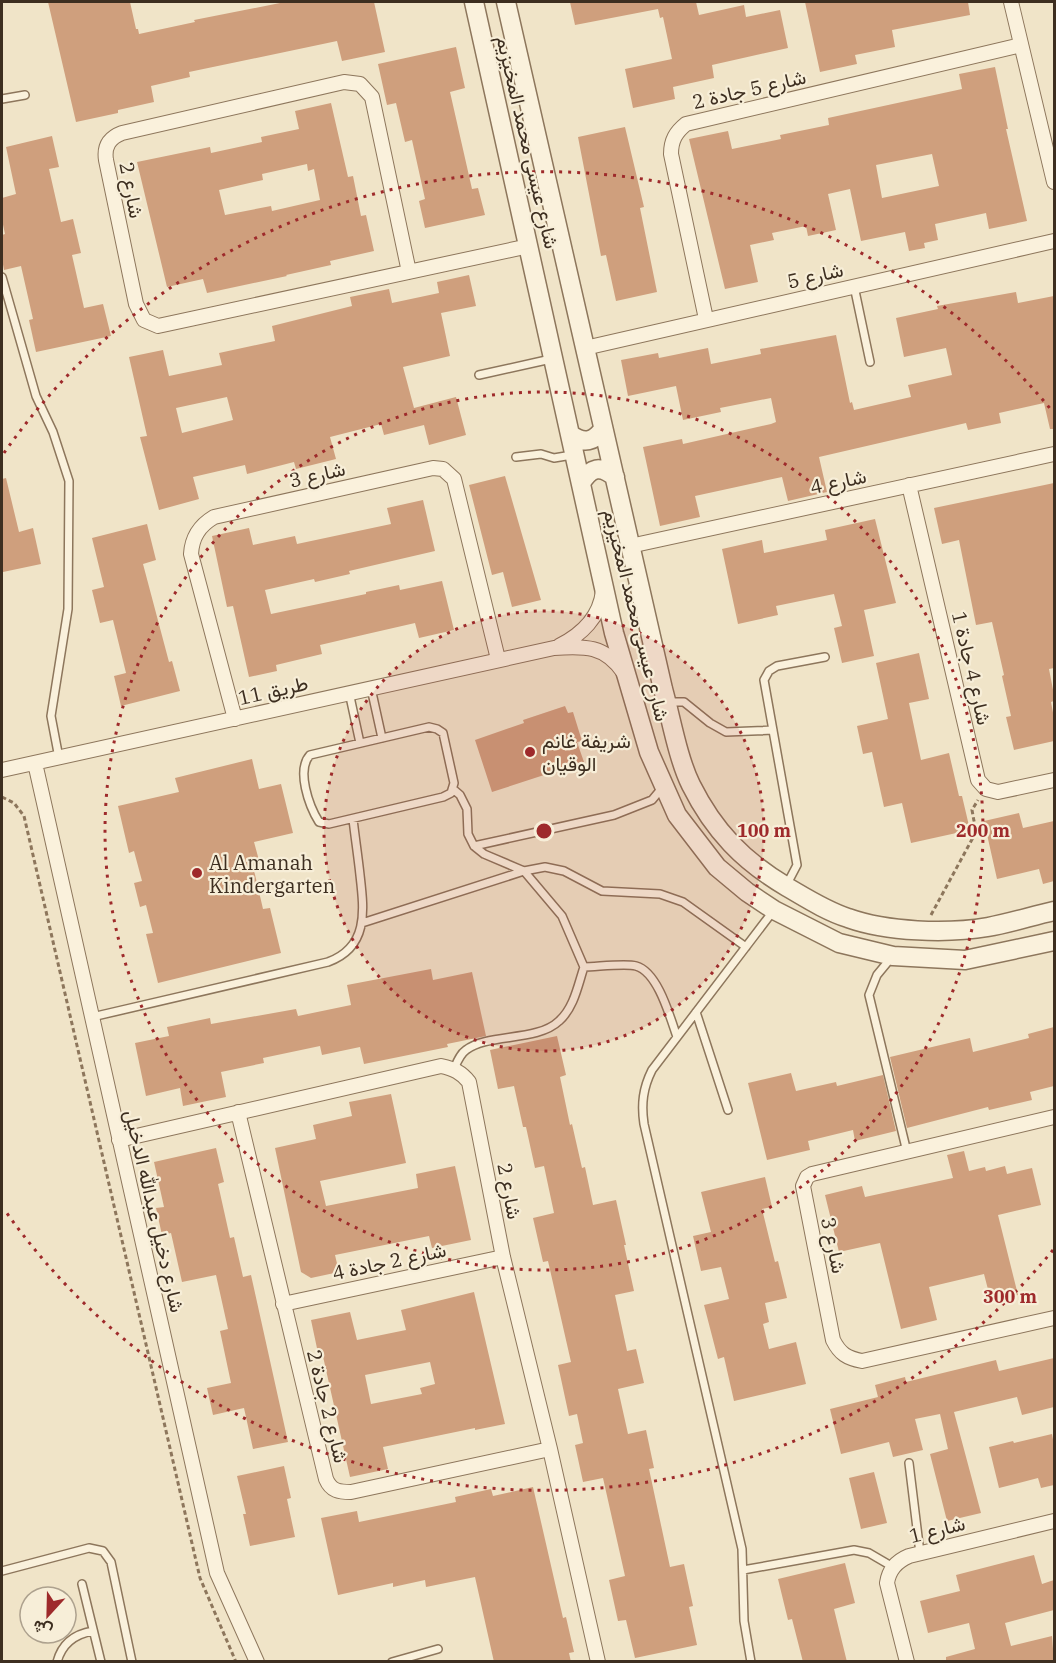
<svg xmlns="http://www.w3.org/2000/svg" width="1056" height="1663" font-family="'IBM Plex Serif',Vazirmatn,serif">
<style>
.building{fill:#cf9f7d;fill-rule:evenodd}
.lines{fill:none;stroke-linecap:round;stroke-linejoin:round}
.service-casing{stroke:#8d765c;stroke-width:10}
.minor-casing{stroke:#8d765c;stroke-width:16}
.tertiary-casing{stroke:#8d765c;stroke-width:21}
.path{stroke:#8d765c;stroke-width:3;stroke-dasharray:4.5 3;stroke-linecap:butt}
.service{stroke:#faf1dc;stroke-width:7}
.minor{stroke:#faf1dc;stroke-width:14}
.tertiary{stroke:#faf1dc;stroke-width:18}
.ring{fill:none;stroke:#9e2a2b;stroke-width:3;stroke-dasharray:3 6}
.poi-dot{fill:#9e2a2b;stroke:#f7eed8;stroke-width:2}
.labels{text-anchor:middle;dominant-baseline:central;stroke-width:4.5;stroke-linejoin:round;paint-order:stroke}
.street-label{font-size:20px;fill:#3d2e20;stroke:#f7eed8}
.poi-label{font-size:20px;fill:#3d2e20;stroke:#f7eed8;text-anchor:start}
.centre{fill:#9e2a2b;stroke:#f7eed8;stroke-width:3}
.ring-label{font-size:18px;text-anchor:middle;font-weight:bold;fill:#9e2a2b;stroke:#f7eed8;stroke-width:4.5;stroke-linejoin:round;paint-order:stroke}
</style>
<rect width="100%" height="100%" fill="#f0e4c8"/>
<path class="building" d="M48,2h82l6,27h2l1,5 56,-12 -1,-2 91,-18h89l11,50 -43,9 -5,-20 -148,31 1,5 -39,9 3,16 -36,8v3l-42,9z
M570,2h126l3,13 45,-10 2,12 34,-7 8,38 -76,17 2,13 -41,9 2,12 -42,9 -8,-39 47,-10 -9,-42 -3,1 -2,-9 -83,16z
M805,2h163l2,13 -78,15 3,17 -40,8 2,9 -37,8z
M456,47l9,41 -15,4 22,97 6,-1 7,27 -60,13 -6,-27 6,-2 -13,-59 -7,2 -9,-39 -9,2 -9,-41z
M995,67l13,62h-2l21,92 -38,8 -3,-16 -51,11 3,16 -14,3 1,5 -16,3 -4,-19 -44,9 -11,-52 -22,5 8,36 -28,6 -2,-10 -34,7 2,7 -24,5 8,37 -33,7 -36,-150 39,-8 4,18 49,-10 -1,-4 49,-10 -1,-7 134,-29 -3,-15zM932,154l7,32 -57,12 -6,-33z
M331,103l17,74 5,-1 8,40 5,-1 8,36 -44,10 1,4 -45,10 1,1 -80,17 -4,-14 -36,8 -30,-125 73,-15 1,6 51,-11 -1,-5 38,-8 -4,-18zM307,164l1,7 6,-2 6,31 -48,11 -1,-5 -46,9 -6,-25 44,-10 -1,-6z
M625,127l19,80 -4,1 17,84 -41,9 -10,-46 -5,1 -23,-119z
M52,136l7,31 -10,2 12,53 12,-3 8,34 -9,2 12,53 19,-4 8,32 -75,16 -7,-32 4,-1 -12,-53 -17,4 -2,-11v-24l3,-1 -3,-14v-22l14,-4 -10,-47z
M469,275l7,31 -35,7 9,43 -47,11 11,41 42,-11 10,38 -37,10 -5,-20 -40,10 -3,-11 -51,13 6,22 -40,10 -2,-7 -47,12 -2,-9 -52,12 6,22 -40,11 -19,-73 7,-1 -18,-79 34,-7 6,26 53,-11 -3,-12 56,-12 -3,-15 80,-20 -2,-9 39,-8 3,14 47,-10 -2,-11zM227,397l6,23 -51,13 -6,-25z
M1016,292l2,11 36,-7v133h-4l-6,-26 -45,10 2,10 -33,7 -2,-7 -147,34 8,35 -39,9 -6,-24 -87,19 5,21 -40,9 -17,-79 39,-8 1,5 88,-20 5,-2 -5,-24 -51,10 1,4 -38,8 -7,-34 -48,10 -7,-36 37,-7 1,5 49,-10 3,16 50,-10 -1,-5 76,-14 14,68 2,-1 2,8 57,-13 -3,-12 44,-10 -6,-27 -42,9 -8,-39 42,-9 -1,-3z
M505,476l36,124 -29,7 -9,-35 -11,3 -23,-90z
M6,478l13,54 14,-4 8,36 -38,8 -1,-7v-86z
M1054,483v185l-5,1 5,26v6l-3,1 3,16v23l-40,9 -8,-33 5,-1 -9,-40 2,-1 -12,-53 -16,3 -17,-85 -17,4 -8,-36z
M423,500l12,51 -86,20 1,3 -35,8 -1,-3 -49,11 6,24 95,-20v-2l33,-7 1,5 42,-9 12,49 -35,8 -4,-15 -48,11 -47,11 2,9 -46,11 1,6 -28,6 -16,-71 -6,1 -15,-71 37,-8 4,17 42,-9 2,8 94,-20 -4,-16z
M875,519l21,84 -32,7 10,46 -32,7 -8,-35 8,-2 -8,-32 -58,12 2,9 -40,9 -16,-75 40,-9 2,13 63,-13 -2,-10z
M147,524l9,36 -13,4 26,98 3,-1 8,30 -59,15 -7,-30 12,-3 -13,-53 -13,3 -8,-33 12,-3 -12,-49z
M919,653l10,46 -20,4 12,57 28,-7 10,43h3l8,34 -59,13 -9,-40 -18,4 -12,-55 -9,2 -6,-28 31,-7 -12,-56z
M565,706l3,7 5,-1 9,29 -5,1 7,20 -92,30 -17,-52 49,-17 -1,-3z
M252,759l7,30 22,-5 12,49 -39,9 6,22 -7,2 10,43 7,-1 11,45 -123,30 -12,-49 7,-1 -7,-28 -6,2 -6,-24 8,-2 -8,-30 -5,2 -11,-47 61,-14 -4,-14z
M1019,813l4,15 31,-7v60l-11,3 -4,-15 -42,10 -13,-58z
M431,969l2,11 39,-8 14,64 -39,8 1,3 -84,17 -4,-17 -38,8 -2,-9 -57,12 1,5 -43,9 5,25 -43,9 -3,-18 -34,8 -11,-53 34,-7 -2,-9 43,-9 1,6 85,-15 2,7 53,-11 -4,-20z
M1054,1027v59l-24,6 2,8 -43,10 -1,-3 -81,21 -17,-71 80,-19 3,14 56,-14 -1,-4z
M557,1036l9,39 -6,2 10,48 2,-1 10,44 3,-1 8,38 23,-5 10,45h-2l10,46 -19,4 12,56 9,-2 8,34 -26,6 10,45 18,-4 8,38 -5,1 21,98 14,-3 9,42 -4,1 8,38 -62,13 -9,-38 -8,1 -9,-41 16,-4 -22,-98 -20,4 -8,-37 8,-2 -6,-29 -8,2 -11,-51 13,-3 -23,-101 -5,1 -10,-44 21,-5 -10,-47 -9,2 -9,-41h-3l-9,-41 -16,3 -8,-39z
M791,1073l5,18 40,-9 1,4 46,-11 13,56 -41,10 -2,-11 -45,11 2,9 -43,10 -19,-77z
M391,1094l15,69 -86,18 6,25 92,-18 -2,-14 39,-8 16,74 -39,8 -3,-12 -94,19 4,17 -28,6 -10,-6 -26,-124 41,-9 -3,-14 39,-9 -3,-14z
M216,1148l8,34 -6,2 12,54 4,-1 9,40 8,-2 37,167 -35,7 -9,-41 -31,7 -6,-27 24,-5 -11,-52 8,-2 -12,-54 -34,7 -11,-49 -9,2 -6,-27 8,-1 -10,-45z
M964,1151l5,20 16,-4 1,4 19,-5 2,8 25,-6 9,37 -43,10 20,80 -27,6 -7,-27 -55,13 8,33 -36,9 -21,-86 -41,9 -14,-57 37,-9 3,11 88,-19 -6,-23z
M765,1177l7,30 -10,2 13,53 3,-1 9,37 -22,5 4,19 -6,2 6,25 27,-7 10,42 -72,17 -10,-44 -6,2 -14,-54 25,-6 -8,-32 -20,4 -8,-35 18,-4 -10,-40z
M474,1292l31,132 -30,6v-2l-92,19 5,22 -38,8 -28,-125 -4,1 -7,-33 39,-8 7,28 49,-10 -5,-20zM430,1362l5,22 -15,4 2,6 -51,10 -6,-29z
M1054,1358v49l-32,8 -5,-18 -63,15 27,101 -34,8 -17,-67 18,-5 -8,-35 -25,5 8,31 -30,7 -4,-15 -48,12 -11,-45 48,-12 -3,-12 30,-8 1,5 90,-22 3,11z
M1052,1434l2,11v40l-13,3 -3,-10 -39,10 -10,-41 24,-6 1,2z
M284,1466l7,32 -4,1 8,38 -45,9 -7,-32h3l-9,-38z
M874,1472l13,51 -26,6 -12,-51z
M533,1487l30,131 3,-1 8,35 -5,1 2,9h-77l-19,-85 -49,10 -1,-7 -32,7v-4l-55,12 -17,-77 36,-7 2,11 97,-20 -1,-5 36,-8 2,7z
M1034,1555l8,29 12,-4v30l-49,13 6,23 41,-10 2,26h-108v-5l29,-8 -6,-26 -41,10 -8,-32 40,-10 -4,-16z
M845,1563l10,40 -21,6 13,53h-44l-11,-43 -4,1 -10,-41z"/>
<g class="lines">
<defs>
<path id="service" d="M2,99l23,-4
M2,277l34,119 17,36 16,49 -1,128 -17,107 8,42
M854,286l16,76
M479,375l72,-16
M516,457l25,-3 13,4 18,-3
M371,688l11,50
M349,692l11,51
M668,702h16l26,21 16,9 47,-2
M429,727l8,2 6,4 11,50 -3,10 -8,4 -114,27 -10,-2c-10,-16 -23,-52 -9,-67z
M453,789l7,6 7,14 1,25 6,12 10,8 40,17 38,45 22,51c-6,18 -10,41 -25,54 -22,21 -71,12 -93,29 -6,4 -9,12 -12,19
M474,846l140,-31 38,-15 10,-12
M786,886l11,-21 -33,-185 5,-9 8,-5 48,-9
M362,923l162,-52 21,-4 19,4 38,20 58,3 23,8 63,45
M891,958l-14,17 -8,20 38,157
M584,967c12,0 41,-4 52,-1 22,6 34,51 41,71
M696,1012l32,98
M92,1017l236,-55c41,-15 36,-52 32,-87 -2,-19 -5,-38 -7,-56
M909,1463l11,90
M743,1570l111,-20 15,3 24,14
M2,1571l87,-23 14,3 8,11 21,100
M82,1584l19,78
M57,1662c5,-19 18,-28 36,-31
M392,1662l46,-13
M751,1662l-7,-41 -2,-72 -98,-425c-3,-20 -1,-36 8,-54l122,-160"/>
<path id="minor" d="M1011,2l43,180
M409,272l-37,-175 -12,-13 -16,-2 -222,51c-13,5 -18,14 -16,27l30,144 8,16 14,6 371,-80
M706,319l-35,-165c0,-14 5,-22 15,-30l335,-79
M585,348l469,-107
M909,485l69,295 8,9 12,3 56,-12
M630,546l424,-92
M559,646c22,-11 41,-29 44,-55
M235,719l-44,-165c1,-17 8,-28 23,-37l219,-49 10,1 11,10 44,180
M35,763l182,810 40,89
M2,770l552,-122c31,-2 51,-3 70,25
M238,1112l88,367c5,12 13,13 25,13l199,-43
M1054,1117l-242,57 -5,3 -4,9 30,154c7,14 14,18 29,21l192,-43
M119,1140l322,-74c13,3 20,6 28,16l34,175 47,192 48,213
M283,1304l220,-47
M907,1662l-20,-79c2,-14 10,-22 22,-27l145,-35"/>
<path id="tertiary" d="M474,2l140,631 35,119 28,63 40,52 30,25 27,18 65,33 54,13 72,4 89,-19
M506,2l157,687c8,29 15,70 28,96 23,46 52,76 96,102 19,11 39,24 61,31 39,14 99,16 140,9 22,-4 44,-11 66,-16
M571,435c13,9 23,7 32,-6
M581,483c10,-16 19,-18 34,-6"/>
</defs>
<use href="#service" class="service-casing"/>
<use href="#minor" class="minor-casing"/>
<use href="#tertiary" class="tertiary-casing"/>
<path class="path" d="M2,797l12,6 10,13 176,762 36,84
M931,915l45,-83 -4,-22 6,-10"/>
<use href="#service" class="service"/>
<use href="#minor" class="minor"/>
<use href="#tertiary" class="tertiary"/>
</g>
<circle cx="544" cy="831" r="220" fill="#9e2a2b" fill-opacity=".12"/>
<g class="ring">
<circle cx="544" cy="831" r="220"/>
<circle cx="544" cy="831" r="439"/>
<path d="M1053 1250A659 659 0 0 1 4 1209M4 453A659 659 0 0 1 1053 412"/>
</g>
<g class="poi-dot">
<circle cx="530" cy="752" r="6"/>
<circle cx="197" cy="873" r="6"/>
</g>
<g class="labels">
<g class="street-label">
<text transform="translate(749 89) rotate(-13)">شارع 5 جادة 2</text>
<text transform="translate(528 142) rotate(77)">شارع عيسى محمد المخيزيم</text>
<text transform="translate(132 190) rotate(79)">شارع 2</text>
<text transform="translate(815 275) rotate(-13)">شارع 5</text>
<text transform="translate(317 474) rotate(-13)">شارع 3</text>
<text transform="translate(838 481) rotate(-12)">شارع 4</text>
<text transform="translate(637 615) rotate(76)">شارع عيسى محمد المخيزيم</text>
<text transform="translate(972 668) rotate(77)">شارع 4 جادة 1</text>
<text transform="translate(273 690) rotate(-13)">طريق 11</text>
<text transform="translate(510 1191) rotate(79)">شارع 2</text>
<text transform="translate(155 1211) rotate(77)">شارع دخيل عبدالله الدخيل</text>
<text transform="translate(834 1245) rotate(78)">شارع 3</text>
<text transform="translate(389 1261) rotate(-12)">شارع 2 جادة 4</text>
<text transform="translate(328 1406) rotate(76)">شارع 2 جادة 2</text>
<text transform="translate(937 1529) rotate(-14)">شارع 1</text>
</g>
<g class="poi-label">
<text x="542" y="740">شريفة غانم<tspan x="542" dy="23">الوقيان</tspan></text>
<text x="209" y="862">Al Amanah<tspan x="209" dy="23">Kindergarten</tspan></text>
</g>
</g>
<circle cx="544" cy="831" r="9" class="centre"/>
<g class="ring-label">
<text x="764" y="837">100 m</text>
<text x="983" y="837">200 m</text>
<text x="1010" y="1303">300 m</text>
</g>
<rect width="1056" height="1663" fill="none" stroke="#3d2e20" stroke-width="6"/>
<g transform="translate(48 1615) rotate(202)"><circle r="28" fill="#f7eed8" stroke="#ada18e" stroke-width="1.5"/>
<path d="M0-4.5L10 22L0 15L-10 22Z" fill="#9e2a2b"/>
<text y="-9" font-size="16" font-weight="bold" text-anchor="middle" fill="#3d2e20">ش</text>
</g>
</svg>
